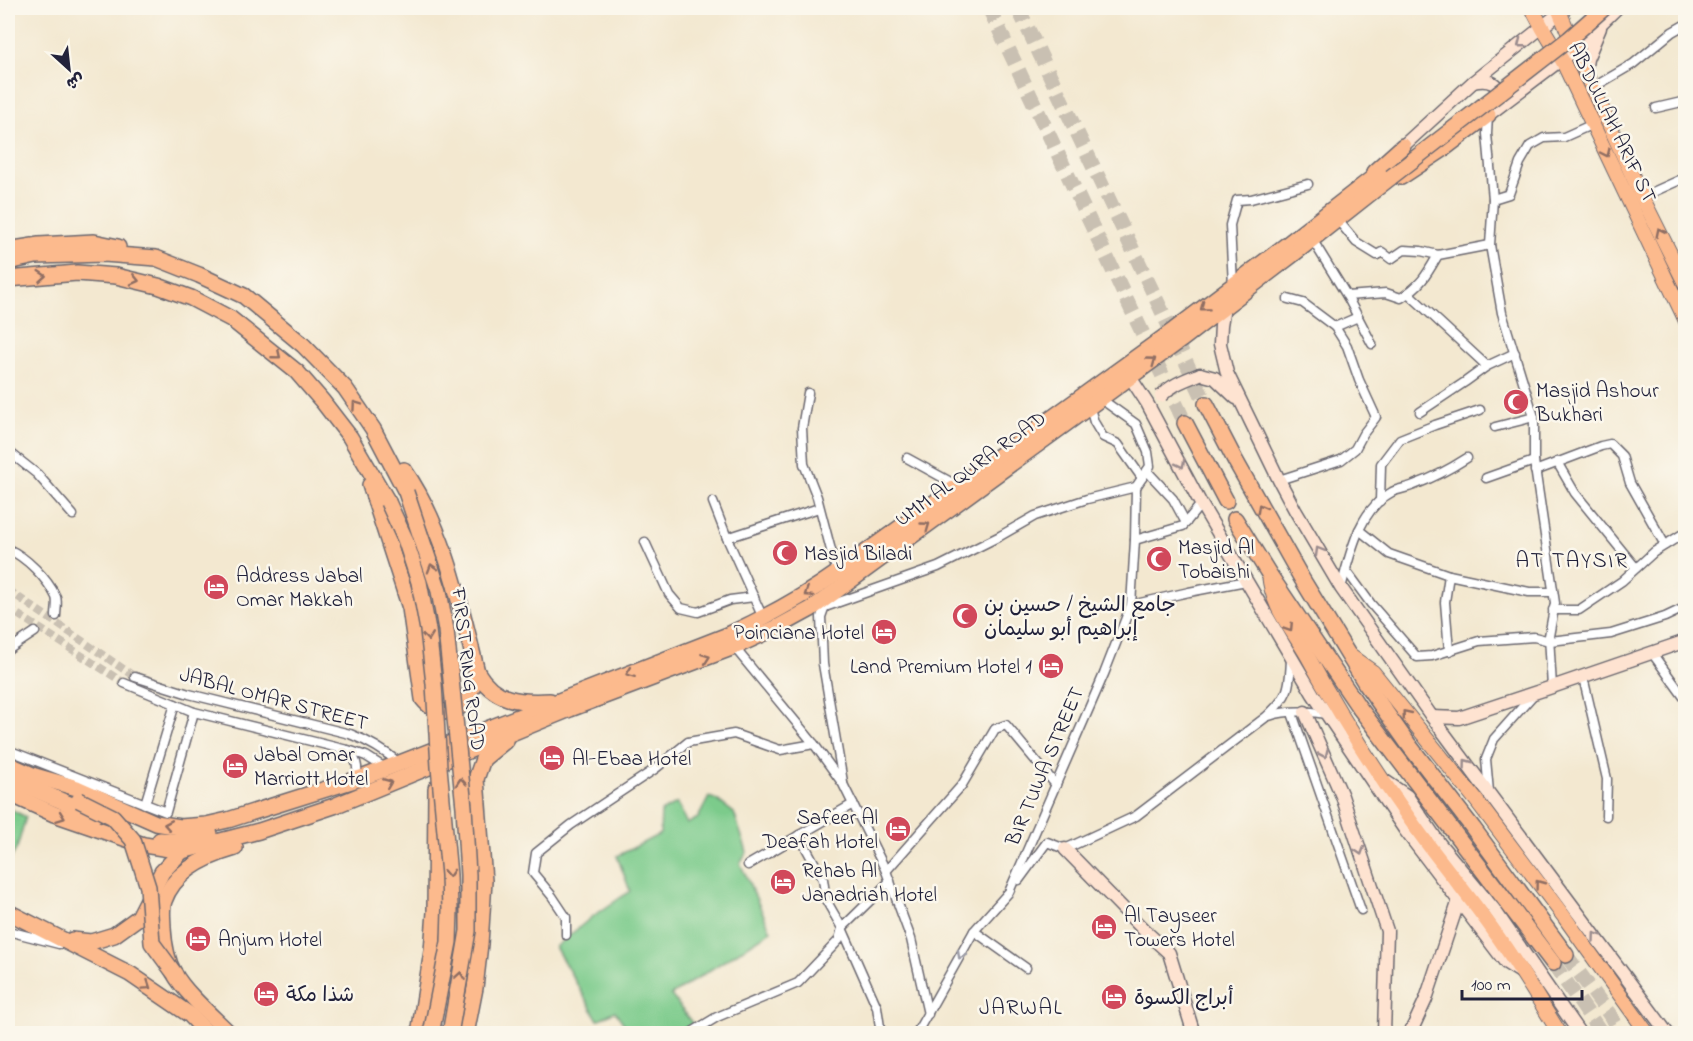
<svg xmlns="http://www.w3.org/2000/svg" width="1693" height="1041" font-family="'Indie Flower','Playpen Sans Arabic',sans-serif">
<rect width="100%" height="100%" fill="#fbf7ec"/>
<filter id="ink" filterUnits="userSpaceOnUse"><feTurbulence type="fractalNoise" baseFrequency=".0167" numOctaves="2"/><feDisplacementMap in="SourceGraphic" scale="12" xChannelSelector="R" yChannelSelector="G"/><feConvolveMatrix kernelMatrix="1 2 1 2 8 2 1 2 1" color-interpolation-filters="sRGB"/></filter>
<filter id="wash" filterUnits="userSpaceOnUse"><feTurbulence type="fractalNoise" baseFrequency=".008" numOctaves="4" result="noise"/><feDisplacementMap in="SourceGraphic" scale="24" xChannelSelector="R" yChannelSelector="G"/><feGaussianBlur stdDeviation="1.35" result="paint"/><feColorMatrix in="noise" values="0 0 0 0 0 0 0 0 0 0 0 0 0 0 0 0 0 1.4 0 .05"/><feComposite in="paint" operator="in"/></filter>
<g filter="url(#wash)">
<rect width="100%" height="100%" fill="#f3e8d0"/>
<g fill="#7ccb8b" stroke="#4f7663" stroke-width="1.5">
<polygon points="709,797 717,800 734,813 747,852 740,863 771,931 671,995 695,1027 686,1033 630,1033 615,1011 598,1020 555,947 592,917 630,891 617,856 660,834 661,812 677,803 687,824 698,818"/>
<polygon points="8,808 26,817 17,848 8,863"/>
</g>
</g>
<g filter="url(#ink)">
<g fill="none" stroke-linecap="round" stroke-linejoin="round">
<g stroke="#c9c0b2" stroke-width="8" stroke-dasharray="8 4" stroke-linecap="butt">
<polyline points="8,590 135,677"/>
<polyline points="8,608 124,683"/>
</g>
<g stroke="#c9c0b2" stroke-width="15" stroke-dasharray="15 8" stroke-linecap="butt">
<polyline points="989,8 1185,423"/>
<polyline points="1018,8 1206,404"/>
<polyline points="1566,955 1610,1015 1621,1034"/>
<polyline points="1553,963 1602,1034"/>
</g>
<g stroke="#6b676f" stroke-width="11">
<g id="street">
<polyline points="1592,88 1633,64 1672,32 1686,24"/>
<polyline points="1656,108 1686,101"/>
<polyline points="1488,115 1487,134 1493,199 1490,245 1502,313 1534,417 1534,461 1555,603 1549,636 1552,687"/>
<polyline points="1642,197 1682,179 1686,179"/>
<polyline points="1493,199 1509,194 1520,163 1530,146 1544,138 1564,137 1593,124"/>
<polyline points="1337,219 1356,242 1377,255 1382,252 1391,259 1404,250 1421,251 1438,255"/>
<polyline points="1312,239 1347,296 1372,344"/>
<polyline points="1233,285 1230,225 1237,200 1251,199 1308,184"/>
<polyline points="1408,293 1487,366"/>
<path d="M1347 296 1386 293 1401 298C1422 284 1426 276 1438 255L1490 245"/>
<polyline points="1288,299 1303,303 1335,327"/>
<polyline points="808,393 802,428 804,464 817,497 837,573"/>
<polyline points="1090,408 1094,422 1103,437 1118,444 1142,478"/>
<polyline points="1420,412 1465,382 1487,366 1515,353"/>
<polyline points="1495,427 1534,417"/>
<polyline points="8,451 37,474 73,515"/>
<polyline points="907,458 958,486"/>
<polyline points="1557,462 1575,493 1636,568"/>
<polyline points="1147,471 1173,499 1186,523"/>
<polyline points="1535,471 1601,446 1610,444 1622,456 1630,483 1665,545"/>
<polyline points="1486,478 1534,461"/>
<polyline points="1279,480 1341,460 1355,449 1363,434 1376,417 1359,380 1347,346 1335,327 1358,317"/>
<polyline points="1380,501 1381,464 1400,439 1435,425 1480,410"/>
<polyline points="713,502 727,538 763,618"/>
<polyline points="1359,530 1389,554 1449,575 1529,592 1553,592"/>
<polyline points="727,538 819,508"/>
<polyline points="1135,540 1136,487"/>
<polyline points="645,542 669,594 681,608 698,612 730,600 754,597"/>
<path d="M8 549C26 557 47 578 56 597 58 602 56 610 56 616"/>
<polyline points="1346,570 1371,604 1417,657 1432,656 1479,641 1534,637 1550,641 1611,634 1665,617 1686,607"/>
<path d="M1341 588C1350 555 1358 510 1392 492 1398 489 1407 488 1414 485 1433 478 1450 469 1467 458"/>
<polyline points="826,603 821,617 823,664 843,782"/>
<polyline points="1131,605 1135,540 1183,526 1201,504"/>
<polyline points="825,607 938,567 1000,536 1035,516 1087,499 1136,487 1150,466 1148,452 1136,424 1101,399"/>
<polyline points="1553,610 1579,610 1622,581 1654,552 1686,532"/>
<polyline points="734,647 814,744 843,784 886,871 911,939 928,1014"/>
<polyline points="8,650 35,632"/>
<polyline points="1449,651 1445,602 1449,575"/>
<polyline points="1652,653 1686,700"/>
<path d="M135 677 189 694 350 734C368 741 384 750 399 763"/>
<polyline points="1583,677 1607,779 1606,816"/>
<path d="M124 683 194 712 347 750C357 761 358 764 357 778"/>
<polyline points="1292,713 1361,910"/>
<path d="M1269 716C1287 710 1308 711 1326 714"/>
<polyline points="8,750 166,812 194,712"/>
<polyline points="348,750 366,756 385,768"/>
<polyline points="1489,792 1486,759 1494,739 1534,694"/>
<polyline points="145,804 175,704"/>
<polyline points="799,835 823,879 826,900 842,928 877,1007 881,1034"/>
<polyline points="748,865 853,804"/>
<polyline points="886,871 962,785 995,729 1006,725 1056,785"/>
<path d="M1019 880 1047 842 1065 849 1136 816 1266 717C1289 696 1290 688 1291 658"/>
<polyline points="8,931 59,944"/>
<polyline points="974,931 1026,968"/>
<polyline points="566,935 566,917 552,896 533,873 536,853 571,825 655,769 688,742 734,734 780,750 814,744"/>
<polyline points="689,1034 717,1017 798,983 839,940 842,928 890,881"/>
<polyline points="916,1034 974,931 1009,892 1104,674 1131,605 1189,592 1246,581"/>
</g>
</g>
<g stroke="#6b676f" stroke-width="15">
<g id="secondary">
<polyline points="1585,72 1587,59 1600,28"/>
<path d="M1473 82C1489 78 1501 83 1500 101"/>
<polyline points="1488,115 1575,49 1617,8"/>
<polyline points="1403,146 1473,82 1566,8"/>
<polyline points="1224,307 1221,325 1220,344 1227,373 1279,480 1295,510 1341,588 1432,717 1668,1034"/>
<polyline points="1200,374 1215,378 1236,398"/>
<polyline points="1130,377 1147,403 1201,504 1313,694 1405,830 1506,963 1522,973"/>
<polyline points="1305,712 1342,796 1387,931 1384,1034"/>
<polyline points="1432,717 1459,718 1552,687 1686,641"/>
<polyline points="1385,781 1407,796 1439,843 1493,908 1580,1034"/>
<polyline points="1065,849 1144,930 1169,953 1194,1034"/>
<polyline points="1409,1034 1414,1025 1426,999 1459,900"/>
</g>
</g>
<g stroke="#6b676f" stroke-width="16">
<g id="primary">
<polyline points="1532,8 1542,27 1562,60 1686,321"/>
<polyline points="1558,8 1575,49 1642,197 1686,285"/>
<path d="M1269 574C1272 608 1291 627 1307 655 1338 712 1373 768 1411 821 1438 860 1469 895 1496 934 1519 966 1539 1000 1560 1034"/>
<polyline points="1349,655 1373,672 1476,800 1565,918 1648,1034"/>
</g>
</g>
<g stroke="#6b676f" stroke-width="18">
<g id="highway">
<polyline points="1374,172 1403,146"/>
<polyline points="1401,177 1442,150 1488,115"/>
<polyline points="8,250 39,245 94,242 118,247"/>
<polyline points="8,262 36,256 104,254 156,258 199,275 244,296 303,345 345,388 373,429 406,492"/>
<polyline points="8,279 77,273 116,276 158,286 191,298 231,319 297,372 323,402 350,437 388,502"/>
<polyline points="1206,404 1235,460 1302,579 1366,684 1409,745 1473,828 1566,955"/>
<polyline points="1185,423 1226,501"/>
<path d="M404 470C445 529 460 603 477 672 494 701 519 703 550 701"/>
<path d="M370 485 410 608 423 699C436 715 454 717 467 699 472 692 474 680 477 672"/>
<polyline points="1235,519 1269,574 1358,706 1553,963"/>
<path d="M8 764 35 776 77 788 156 823 180 827 206 825 228 820 364 777 728 635C766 617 802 598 837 573L1174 330 1289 243 1384 169"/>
<polyline points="8,778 95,815"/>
<polyline points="8,793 54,814 144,845 182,851 259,831 334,806 570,709 734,647 778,627 811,609 850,581 1181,340 1296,252 1391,177"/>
<polyline points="160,840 174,841 210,834"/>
<polyline points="8,912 130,974 190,1015 208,1034"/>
<polyline points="72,940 91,942 114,935 139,917 162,872 182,851"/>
<path d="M230 1034C213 1017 185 993 174 973 166 959 164 944 163 928 163 919 161 909 164 901 174 871 207 856 235 848"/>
<polyline points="419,1034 432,951 435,912 436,788"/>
<polyline points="466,1034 475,988 480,944 484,881 476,779 483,759 505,741"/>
</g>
</g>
<use href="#street" stroke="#fff" stroke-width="8"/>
<use href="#secondary" stroke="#fee3d1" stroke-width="12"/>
<use href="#primary" stroke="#fcba8d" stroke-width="14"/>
<use href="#highway" stroke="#fcba8d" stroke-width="15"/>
<g stroke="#6b676f" stroke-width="15" stroke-linecap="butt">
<path id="secondary-bridge" d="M1161 396C1172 384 1185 380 1200 374"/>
</g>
<g stroke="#6b676f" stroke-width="18" stroke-linecap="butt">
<g id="highway-bridge">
<polyline points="1391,177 1569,39 1604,8"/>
<polyline points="406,492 439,591 446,630 464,807 468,875 468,931 450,1034"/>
<polyline points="388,502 405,539 419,582 428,630 434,684 439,767 449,875 450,910 449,942 431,1034"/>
<polyline points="79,800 113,817 133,840 148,887 152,943 175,974"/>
</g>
</g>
<use href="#secondary-bridge" stroke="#fee3d1" stroke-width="12"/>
<use href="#highway-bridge" stroke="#fcba8d" stroke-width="15"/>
</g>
<defs><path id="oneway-chevron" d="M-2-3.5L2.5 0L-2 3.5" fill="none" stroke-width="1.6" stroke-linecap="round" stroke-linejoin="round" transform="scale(1.5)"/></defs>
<g stroke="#9b8c8e">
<use href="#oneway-chevron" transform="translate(1521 44) rotate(142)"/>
<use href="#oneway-chevron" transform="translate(1181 464) rotate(63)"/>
<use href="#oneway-chevron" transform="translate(1319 551) rotate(-120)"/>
<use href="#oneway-chevron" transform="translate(1324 754) rotate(66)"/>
<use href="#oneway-chevron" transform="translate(1467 763) rotate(-127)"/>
<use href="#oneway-chevron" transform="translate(1360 851) rotate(72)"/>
<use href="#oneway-chevron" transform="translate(1596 936) rotate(-126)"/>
</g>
<g stroke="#8f6e64">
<use href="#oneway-chevron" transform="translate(1606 153) rotate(65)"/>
<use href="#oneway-chevron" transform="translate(1660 232) rotate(-116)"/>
<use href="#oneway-chevron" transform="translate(42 276) rotate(-4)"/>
<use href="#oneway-chevron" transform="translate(135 280) rotate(13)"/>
<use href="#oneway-chevron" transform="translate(1204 307) rotate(143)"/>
<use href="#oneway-chevron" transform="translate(277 355) rotate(39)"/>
<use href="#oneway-chevron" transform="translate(1152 361) rotate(-36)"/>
<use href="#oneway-chevron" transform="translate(356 405) rotate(-125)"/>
<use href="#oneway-chevron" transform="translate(1261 508) rotate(-119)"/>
<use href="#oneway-chevron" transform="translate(926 526) rotate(-36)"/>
<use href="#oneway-chevron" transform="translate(432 568) rotate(-107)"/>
<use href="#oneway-chevron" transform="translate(808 593) rotate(148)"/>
<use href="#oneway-chevron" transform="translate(1289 628) rotate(57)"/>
<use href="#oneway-chevron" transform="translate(428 637) rotate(83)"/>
<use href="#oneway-chevron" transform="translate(706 658) rotate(-20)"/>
<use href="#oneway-chevron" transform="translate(630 673) rotate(159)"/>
<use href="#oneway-chevron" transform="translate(1406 714) rotate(-129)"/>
<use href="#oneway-chevron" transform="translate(461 782) rotate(-95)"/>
<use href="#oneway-chevron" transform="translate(388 783) rotate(-22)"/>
<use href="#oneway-chevron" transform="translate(61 817) rotate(20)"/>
<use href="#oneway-chevron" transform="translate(168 825) rotate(-170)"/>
<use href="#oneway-chevron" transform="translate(449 873) rotate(86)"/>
<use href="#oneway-chevron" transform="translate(1539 884) rotate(-127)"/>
<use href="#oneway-chevron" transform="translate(460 976) rotate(-81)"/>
<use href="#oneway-chevron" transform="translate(147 986) rotate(34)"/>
</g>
<use stroke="#9c9ca7" href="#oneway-chevron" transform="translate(961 955) rotate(119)"/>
</g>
<defs>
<g id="mosque-disc" transform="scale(1.35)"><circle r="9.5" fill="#d1495b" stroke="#fbf7ec"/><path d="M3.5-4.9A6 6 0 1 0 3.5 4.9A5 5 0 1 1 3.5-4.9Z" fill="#fff"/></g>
<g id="hotel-disc" transform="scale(1.35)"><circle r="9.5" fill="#d1495b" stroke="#fbf7ec"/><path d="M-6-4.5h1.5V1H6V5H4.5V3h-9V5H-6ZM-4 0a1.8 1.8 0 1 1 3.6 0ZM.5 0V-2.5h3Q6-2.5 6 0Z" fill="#fff"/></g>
</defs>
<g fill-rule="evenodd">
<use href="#mosque-disc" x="1516" y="402"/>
<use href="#mosque-disc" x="785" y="553"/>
<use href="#mosque-disc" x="1159" y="559"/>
<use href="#hotel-disc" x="216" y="587"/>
<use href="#mosque-disc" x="965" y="616"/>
<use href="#hotel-disc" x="884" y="632"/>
<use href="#hotel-disc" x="1051" y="666"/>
<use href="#hotel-disc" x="552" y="758"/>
<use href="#hotel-disc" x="235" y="766"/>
<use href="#hotel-disc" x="898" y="829"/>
<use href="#hotel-disc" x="783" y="882"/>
<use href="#hotel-disc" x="1104" y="927"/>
<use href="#hotel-disc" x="198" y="939"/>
<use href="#hotel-disc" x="266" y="994"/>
<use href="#hotel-disc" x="1114" y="997"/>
</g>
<g text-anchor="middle" stroke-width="5" stroke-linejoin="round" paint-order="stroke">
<g font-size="21" fill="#22223b" stroke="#fbf7ec">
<text transform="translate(1613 122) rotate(64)" y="7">ABDULLAH ARIF ST</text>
<text transform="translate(970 468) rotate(-36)" y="7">UMM AL QURA ROAD</text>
<text transform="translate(469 669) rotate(83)" y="7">FIRST RING ROAD</text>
<text transform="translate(274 698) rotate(15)" y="7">JABAL OMAR STREET</text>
<text transform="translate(1044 766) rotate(-67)" y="7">BIR TUWA STREET</text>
</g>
<g font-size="21" fill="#22223b" stroke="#fbf7ec" text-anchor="start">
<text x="1536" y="397">Masjid Ashour<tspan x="1536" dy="24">Bukhari</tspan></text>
<text x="1178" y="554">Masjid Al<tspan x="1178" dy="24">Tobaishi</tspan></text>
<text x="804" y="560">Masjid Biladi</text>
<text x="236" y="582">Address Jabal<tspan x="236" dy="24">Omar Makkah</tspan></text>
<text x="984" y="611">جامع الشيخ / حسين بن<tspan x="984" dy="24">إبراهيم أبو سليمان</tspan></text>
<text x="864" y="639" text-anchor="end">Poinciana Hotel</text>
<text x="1032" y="673" text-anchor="end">Land Premium Hotel 1</text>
<text x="254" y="761">Jabal Omar<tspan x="254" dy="24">Marriott Hotel</tspan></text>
<text x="572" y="765">Al-Ebaa Hotel</text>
<text x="878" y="824" text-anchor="end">Safeer Al<tspan x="878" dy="24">Deafah Hotel</tspan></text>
<text x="802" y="877">Rehab Al<tspan x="802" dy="24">Janadriah Hotel</tspan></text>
<text x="1124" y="922">Al Tayseer<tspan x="1124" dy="24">Towers Hotel</tspan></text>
<text x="218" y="946">Anjum Hotel</text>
<text x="286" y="1001">شذا مكة</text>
<text x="1134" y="1004">أبراج الكسوة</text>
</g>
<g font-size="22" letter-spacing="1.5" fill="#22223b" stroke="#fbf7ec">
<text x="1572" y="567">AT TAYSIR</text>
<text x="1021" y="1014">JARWAL</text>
</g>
</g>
<rect width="1693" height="1041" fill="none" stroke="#fbf7ec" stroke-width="30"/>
<g transform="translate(69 69) rotate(153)" stroke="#fbf7ec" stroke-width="4.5" paint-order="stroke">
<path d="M0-4.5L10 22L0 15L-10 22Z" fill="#22223b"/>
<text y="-9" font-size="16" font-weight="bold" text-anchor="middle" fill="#22223b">ش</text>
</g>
<path d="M1462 990v9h120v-9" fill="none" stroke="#22223b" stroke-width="3"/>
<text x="1471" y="990" font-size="18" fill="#22223b" stroke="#fbf7ec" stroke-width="4.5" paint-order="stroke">100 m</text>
</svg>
